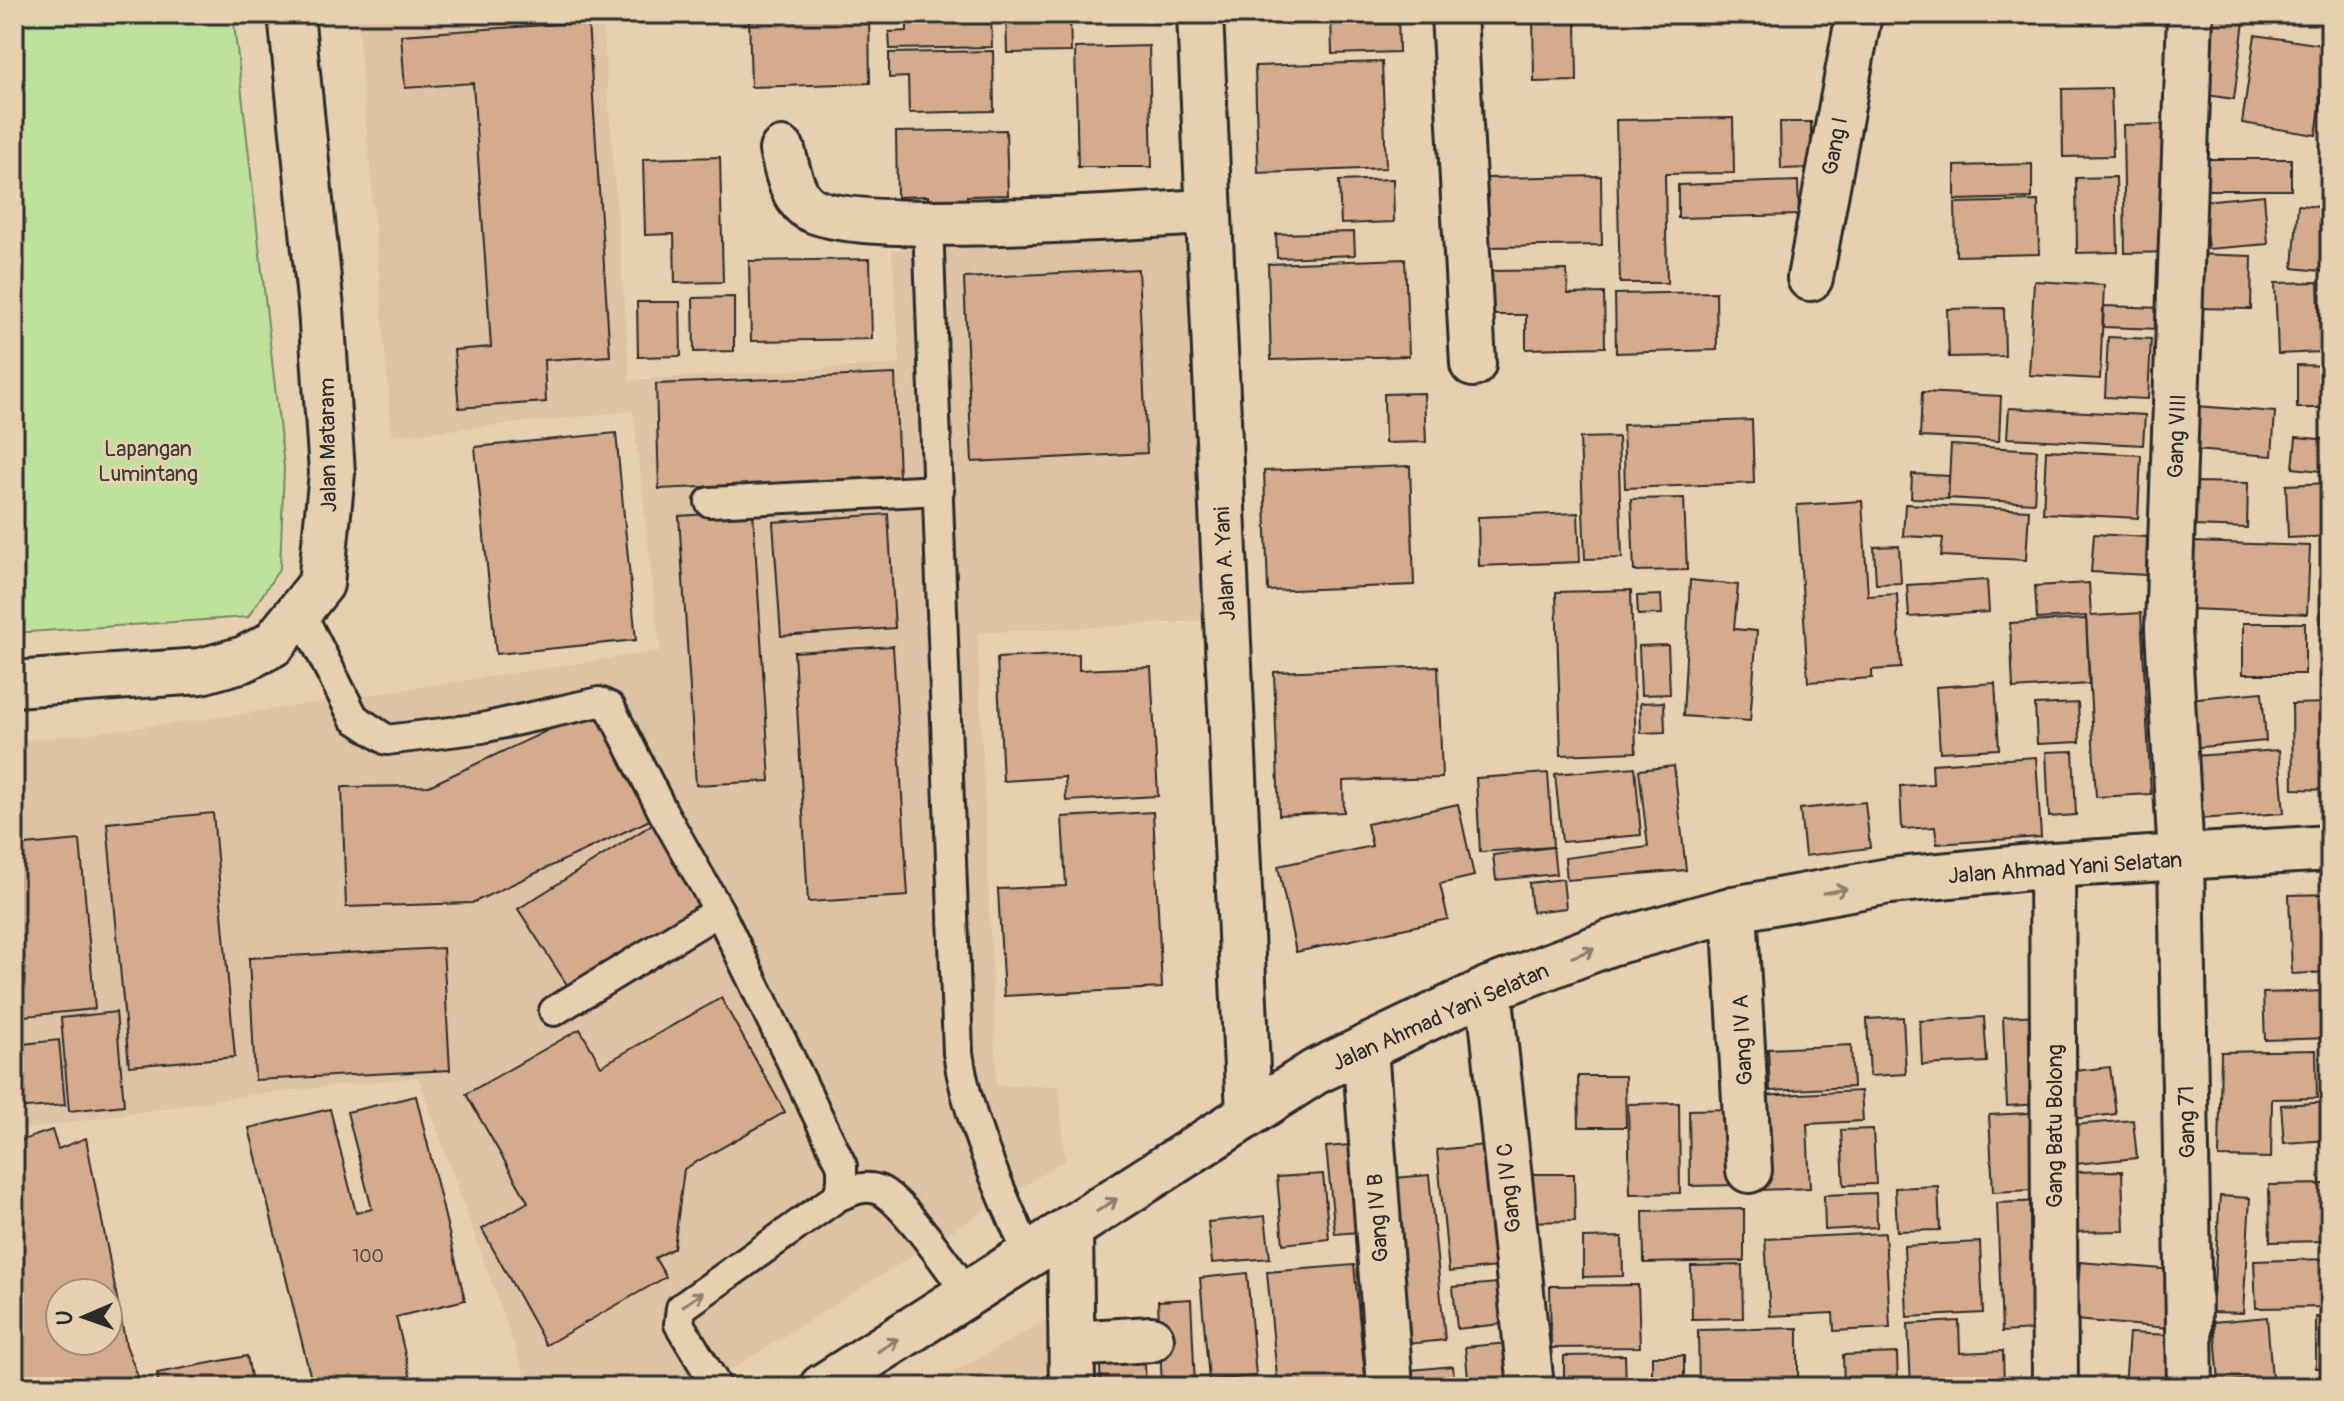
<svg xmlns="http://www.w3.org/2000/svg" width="2344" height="1401" font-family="Pangolin,sans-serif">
<rect width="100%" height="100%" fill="#e7d0b0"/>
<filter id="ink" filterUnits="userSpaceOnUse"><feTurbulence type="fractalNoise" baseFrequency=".0125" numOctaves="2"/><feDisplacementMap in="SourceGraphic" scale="16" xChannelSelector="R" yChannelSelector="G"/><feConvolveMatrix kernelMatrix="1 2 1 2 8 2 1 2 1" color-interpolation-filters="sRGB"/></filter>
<g filter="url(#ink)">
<g fill="#dec2a4">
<polygon points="357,14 602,14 630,380 900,364 892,250 1188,230 1203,621 977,633 997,1086 1059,1086 1065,1160 703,1387 529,1387 418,1077 250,1095 14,1131 14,742 209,719 660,651 633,411 392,436"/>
<polygon points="1055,1315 1056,1387 927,1387"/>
</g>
<polygon fill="#bde19b" stroke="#748663" stroke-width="2" points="14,14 233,14 284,467 280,568 248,617 14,633"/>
<g fill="#d5ab8d" stroke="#2b2b2b" stroke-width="2" fill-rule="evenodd">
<polygon points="869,14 870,83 751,87 749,16"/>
<polygon points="907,14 991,14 992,47 890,49 889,32 907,31"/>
<polygon points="1006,14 1070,14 1071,52 1007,53"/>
<polygon points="1331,14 1398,14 1399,52 1332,54"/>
<polygon points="2210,14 2245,14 2234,99 2199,94"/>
<polygon points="1533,18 1576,18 1577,81 1534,82"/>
<polygon points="588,22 610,356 544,360 546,402 459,408 454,350 491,347 473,83 405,88 401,35"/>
<polygon points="2255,35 2329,46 2316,135 2242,123"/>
<polygon points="1149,46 1152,167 1078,167 1075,48"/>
<polygon points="993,51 994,111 909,113 908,77 889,78 889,53"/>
<polygon points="1382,62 1386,168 1258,173 1255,66"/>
<polygon points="2111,88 2113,156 2063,157 2062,89"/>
<polygon points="1733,118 1734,173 1665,174 1667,283 1620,283 1616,120"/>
<polygon points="1780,122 1811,122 1811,168 1781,169"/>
<polygon points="2174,124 2177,252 2125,253 2123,125"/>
<polygon points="1006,130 1008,195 967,196 967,203 928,204 928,196 897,197 896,132"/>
<polygon points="720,157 723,282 675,283 674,234 645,235 643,159"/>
<polygon points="2208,159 2291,159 2291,190 2207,190"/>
<polygon points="2032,164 2032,198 1955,200 1955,166"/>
<polygon points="1601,176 1602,245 1488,247 1487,178"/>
<polygon points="2116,177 2118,252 2077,253 2076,178"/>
<polygon points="1393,179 1394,222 1341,224 1339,181"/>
<polygon points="1798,181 1799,215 1678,218 1678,185"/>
<polygon points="2264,195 2268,244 2208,249 2203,201"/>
<polygon points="2038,201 2039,254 1956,256 1955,203"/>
<polygon points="2298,205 2330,208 2330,272 2293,268"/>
<polygon points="1354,232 1355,255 1277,258 1276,234"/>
<polygon points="2194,254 2252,256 2251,309 2193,308"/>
<polygon points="870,259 872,339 751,341 749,261"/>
<polygon points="1405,259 1409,356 1271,360 1268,264"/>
<polygon points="1138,269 1147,453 972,462 964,278"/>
<polygon points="1567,270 1568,294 1604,293 1605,347 1526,349 1526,315 1490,315 1489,271"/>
<polygon points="2034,281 2104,285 2100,379 2029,375"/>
<polygon points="2318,282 2321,352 2278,354 2275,283"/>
<polygon points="1716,292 1717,350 1616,353 1615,294"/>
<polygon points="734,297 734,351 694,352 693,298"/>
<polygon points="637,302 680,302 681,356 638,357"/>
<polygon points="2104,306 2162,308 2161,329 2103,327"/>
<polygon points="2004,308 2005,356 1949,357 1947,309"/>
<polygon points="2108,337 2151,339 2148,399 2105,397"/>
<polygon points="2297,365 2330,366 2330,408 2297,408"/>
<polygon points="895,374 899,478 659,489 656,384"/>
<polygon points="1922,392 2001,396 1999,441 1920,437"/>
<polygon points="1424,393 1426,442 1385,443 1384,394"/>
<polygon points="2196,406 2275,412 2272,456 2193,450"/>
<polygon points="2009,408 2145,415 2143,445 2007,438"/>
<polygon points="1752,420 1754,483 1625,488 1623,425"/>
<polygon points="616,433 636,640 496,654 475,447"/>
<polygon points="1618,437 1622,558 1585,559 1580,438"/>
<polygon points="2296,437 2330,440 2330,472 2293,468"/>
<polygon points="1951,445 2037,450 2034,503 1948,498"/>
<polygon points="2046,450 2141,455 2138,518 2043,513"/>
<polygon points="1410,466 1414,585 1268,591 1264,471"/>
<polygon points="1912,474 1949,476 1948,499 1911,498"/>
<polygon points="2194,482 2248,483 2247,528 2193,526"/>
<polygon points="2330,483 2330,536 2288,538 2286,485"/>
<polygon points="1684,498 1687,570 1634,571 1631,499"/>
<polygon points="1862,501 1868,596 1897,594 1901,668 1872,670 1872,678 1808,682 1797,505"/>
<polygon points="1905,504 2029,510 2026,560 1941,556 1943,538 1903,536"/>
<polygon points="753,511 770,781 696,785 679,516"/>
<polygon points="1578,513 1580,562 1479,566 1478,517"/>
<polygon points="888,514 895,628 781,636 773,522"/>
<polygon points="2094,534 2147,537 2146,575 2091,572"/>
<polygon points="2193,542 2310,546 2307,614 2190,609"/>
<polygon points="1899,546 1901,583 1876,584 1874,547"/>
<polygon points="2323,558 2330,559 2330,626 2321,626"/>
<polygon points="1690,580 1738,585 1734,629 1757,631 1750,721 1683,716"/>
<polygon points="1987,580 1989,612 1909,617 1907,585"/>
<polygon points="2089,583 2091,616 2141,613 2151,794 2096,797 2086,616 2037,619 2035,586"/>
<polygon points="1631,590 1636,752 1561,755 1556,592"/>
<polygon points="1661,595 1662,614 1638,615 1637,596"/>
<polygon points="2086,619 2089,684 2013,689 2010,623"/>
<rect x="2243" y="623" width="62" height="51"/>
<polygon points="1668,645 1670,694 1641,695 1639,646"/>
<polygon points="893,646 908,896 808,902 794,652"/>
<polygon points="2320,648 2330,648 2330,689 2321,689"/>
<polygon points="1079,654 1079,670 1151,667 1158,796 1066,801 1065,777 1003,781 997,658"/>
<polygon points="1438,666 1442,778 1343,781 1344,812 1279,815 1274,672"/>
<polygon points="1995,683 1999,749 1940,752 1936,687"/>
<polygon points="2262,692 2266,741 2191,748 2187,699"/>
<polygon points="1664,702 1665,732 1641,733 1640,703"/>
<polygon points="2078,703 2080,742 2037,744 2035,705"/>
<polygon points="2330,703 2330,790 2293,789 2292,704"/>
<polygon points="600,706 652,819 472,903 346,907 342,787 429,786"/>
<polygon points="2279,750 2284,813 2199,819 2194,756"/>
<polygon points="2073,751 2076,815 2049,817 2046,752"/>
<polygon points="2036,757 2041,837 1937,844 1935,827 1902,829 1900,786 1933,784 1932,764"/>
<polygon points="1674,766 1686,870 1567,880 1565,858 1648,847 1639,770"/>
<polygon points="1635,767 1641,835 1562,842 1555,774"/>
<polygon points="1548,773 1553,847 1480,852 1476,778"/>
<polygon points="1865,802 1870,848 1805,856 1800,809"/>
<polygon points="1458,804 1474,876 1440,884 1448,919 1296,952 1278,866 1372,846 1367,824"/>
<polygon points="1153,812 1162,988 1004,996 998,889 1066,886 1062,817"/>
<polygon points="213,813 235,1057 129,1066 107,823"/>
<polygon points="656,822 707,905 571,991 518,909"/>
<polygon points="80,840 95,1009 15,1017 14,846"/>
<polygon points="1553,847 1556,874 1496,880 1493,855"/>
<polygon points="1563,879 1566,908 1532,912 1529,883"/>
<polygon points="2330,894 2330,972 2292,974 2289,895"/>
<polygon points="443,948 450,1070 255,1080 249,958"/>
<polygon points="2330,991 2330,1038 2265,1040 2263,993"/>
<polygon points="721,998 785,1112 684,1169 674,1248 655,1258 666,1277 546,1345 482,1229 528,1202 466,1094 580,1029 601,1066"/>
<polygon points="116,1012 124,1105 69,1111 61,1018"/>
<polygon points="2039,1015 2043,1104 2007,1106 2003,1017"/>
<polygon points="1903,1017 1906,1074 1870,1076 1867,1019"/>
<polygon points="1984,1017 1987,1062 1922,1065 1920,1021"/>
<polygon points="59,1040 65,1105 14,1109 14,1045"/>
<polygon points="1851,1045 1853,1087 1770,1091 1768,1049"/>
<polygon points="2316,1050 2317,1098 2272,1099 2271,1158 2219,1157 2221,1052"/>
<polygon points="2110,1067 2116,1114 2064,1120 2058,1073"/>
<polygon points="1578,1076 1625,1076 1626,1127 1579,1127"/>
<polygon points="1861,1091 1863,1121 1807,1124 1810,1188 1760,1190 1756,1096"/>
<polygon points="416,1096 465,1300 396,1317 413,1387 313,1387 249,1128 330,1109 356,1213 372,1209 347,1112"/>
<polygon points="2330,1102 2330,1140 2284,1143 2281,1105"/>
<polygon points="1679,1103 1680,1193 1630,1194 1628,1104"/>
<polygon points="1735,1109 1736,1185 1690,1186 1689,1110"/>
<polygon points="2047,1112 2051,1189 1993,1192 1989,1115"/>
<polygon points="2133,1120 2137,1158 2065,1165 2061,1126"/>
<polygon points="1873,1129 1876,1184 1844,1185 1841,1130"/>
<path d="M52 1130 58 1149 86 1138 126 1345 142 1387H14V1143ZM60 1293H108V1341H60Z"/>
<polygon points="1362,1144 1371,1231 1335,1234 1326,1147"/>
<polygon points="1485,1145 1497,1267 1449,1272 1437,1150"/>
<polygon points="2122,1171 2124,1231 2069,1232 2067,1172"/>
<polygon points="1323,1174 1329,1239 1283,1244 1277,1177"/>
<polygon points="1518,1174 1574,1174 1575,1221 1519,1222"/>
<polygon points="1429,1175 1445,1340 1398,1345 1382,1179"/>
<polygon points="2330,1184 2330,1241 2270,1242 2269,1185"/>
<polygon points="1938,1186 1940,1230 1897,1231 1895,1188"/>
<polygon points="1876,1193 1877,1227 1825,1230 1824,1195"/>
<polygon points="2220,1196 2250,1198 2243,1313 2212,1312"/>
<polygon points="2045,1201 2052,1329 2002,1332 1997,1203"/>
<polygon points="1744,1209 1744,1261 1644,1263 1643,1211"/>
<polygon points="1265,1216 1270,1258 1212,1263 1208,1222"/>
<polygon points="1885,1233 1890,1328 1834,1331 1833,1313 1770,1316 1765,1239"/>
<polygon points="1622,1237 1623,1276 1583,1277 1583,1238"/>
<polygon points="1980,1242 1983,1313 1907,1317 1904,1246"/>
<polygon points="2330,1259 2330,1307 2256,1308 2254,1261"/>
<polygon points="2080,1262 2174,1270 2169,1328 2075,1320"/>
<polygon points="1354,1265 1366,1387 1278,1387 1267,1272"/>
<polygon points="1742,1265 1743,1318 1692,1319 1691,1266"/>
<polygon points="1247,1273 1256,1376 1209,1380 1200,1278"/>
<polygon points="1497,1283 1501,1324 1457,1329 1453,1287"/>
<polygon points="1638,1285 1640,1347 1551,1348 1550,1286"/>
<polygon points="1191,1299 1195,1387 1162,1387 1158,1301"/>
<polygon points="2267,1317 2272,1378 2219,1382 2214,1322"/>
<rect x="2316" y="1317" width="14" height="51"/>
<polygon points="1959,1321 1960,1353 2003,1351 2004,1387 1911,1387 1908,1324"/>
<polygon points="1798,1328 1798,1387 1699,1387 1698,1330"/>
<polygon points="2129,1333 2172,1335 2169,1387 2125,1387"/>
<polygon points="1144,1343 1146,1387 1101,1387 1099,1345"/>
<polygon points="1508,1343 1513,1387 1469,1387 1465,1347"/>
<polygon points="1897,1353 1898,1387 1844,1387 1843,1355"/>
<polygon points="1625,1355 1626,1387 1564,1387 1564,1356"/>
<polygon points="247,1356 253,1387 159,1387 157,1373"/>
<rect x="1652" y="1356" width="32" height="31"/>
<polygon points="1453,1366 1455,1387 1403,1387 1401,1371"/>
<polygon points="2279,1377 2330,1378 2330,1387 2279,1387"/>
</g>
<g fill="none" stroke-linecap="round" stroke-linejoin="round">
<g stroke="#2b2b2b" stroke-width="34">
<g id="service">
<path d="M928 223 958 1053C968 1124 1001 1190 1028 1255"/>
<polyline points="710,502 939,490"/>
<polyline points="301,613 354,718 387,740 482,728 599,702 610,707 663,812 719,911 842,1166 842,1183 837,1197"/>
<polyline points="554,1011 719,911"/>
<path d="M717 1387 679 1324 681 1308 837 1197C851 1191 864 1184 879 1190 903 1200 951 1271 968 1294"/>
</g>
</g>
<g stroke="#2b2b2b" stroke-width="50">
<g id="minor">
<polyline points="1200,14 1249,1114"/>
<polyline points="1454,14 1473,364"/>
<polyline points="2190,14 2168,629 2181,857 2190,1387"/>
<path d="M782 150C787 168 791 194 806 206 845 238 1143 215 1208 212"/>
<polyline points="1810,278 1859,14"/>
<polyline points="14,684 201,671 244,659 273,644 321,584 332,473 321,309 291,14"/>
<polyline points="2052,865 2055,1387"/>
<polyline points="1734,909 1749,1170"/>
<polyline points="1489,989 1531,1387"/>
<polyline points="1365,1048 1390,1387"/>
<polyline points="1070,1228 1072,1387"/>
<polyline points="1072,1344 1151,1339"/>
</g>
</g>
<g stroke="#2b2b2b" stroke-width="50">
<polyline id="secondary" points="822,1387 1315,1072 1489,989 1610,943 1734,909 1889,881 2052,865 2330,848"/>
</g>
<use href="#service" stroke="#e7d0b0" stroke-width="28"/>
<use href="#minor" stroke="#e7d0b0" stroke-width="44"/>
<use href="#secondary" stroke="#e7d0b0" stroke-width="44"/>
</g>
<defs><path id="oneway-shaft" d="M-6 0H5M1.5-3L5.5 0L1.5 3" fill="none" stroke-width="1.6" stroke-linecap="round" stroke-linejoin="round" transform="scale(2)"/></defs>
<g stroke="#897e6e">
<use href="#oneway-shaft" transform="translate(1835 891) rotate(-10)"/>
<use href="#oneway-shaft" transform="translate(1583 953) rotate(-21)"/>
<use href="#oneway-shaft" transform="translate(1107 1205) rotate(-32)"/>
<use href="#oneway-shaft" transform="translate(693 1299) rotate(-35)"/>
<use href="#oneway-shaft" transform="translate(888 1345) rotate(-33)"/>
</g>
</g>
<g text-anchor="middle" stroke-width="6" stroke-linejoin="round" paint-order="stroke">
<g font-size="18" fill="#564b44">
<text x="368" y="1262">100</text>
</g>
<g font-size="22" fill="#2b2b2b" stroke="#e7d0b0">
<text transform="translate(1834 146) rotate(-79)" y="8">Gang I</text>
<text transform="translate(2176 436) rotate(-88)" y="8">Gang VIII</text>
<text transform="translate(327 445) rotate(-91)" y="8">Jalan Mataram</text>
<text transform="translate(1224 564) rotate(-93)" y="8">Jalan A. Yani</text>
<text transform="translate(2065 867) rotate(-4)" y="8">Jalan Ahmad Yani Selatan</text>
<text transform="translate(1440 1016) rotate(-24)" y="8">Jalan Ahmad Yani Selatan</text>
<text transform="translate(1742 1040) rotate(-93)" y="8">Gang IV A</text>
<text transform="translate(2186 1122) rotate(-91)" y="8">Gang 71</text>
<text transform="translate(2054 1126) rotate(-90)" y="8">Gang Batu Bolong</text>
<text transform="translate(1508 1188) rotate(-96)" y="8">Gang IV C</text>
<text transform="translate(1377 1218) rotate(-94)" y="8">Gang IV B</text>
</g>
<g font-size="22" fill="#3a3d36" stroke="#e7d0b0">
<text x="148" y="456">Lapangan<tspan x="148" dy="25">Lumintang</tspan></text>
</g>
</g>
<rect width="2344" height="1401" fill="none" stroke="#e7d0b0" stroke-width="48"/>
<rect x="24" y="24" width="2296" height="1353" fill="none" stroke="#2b2b2b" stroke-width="3" filter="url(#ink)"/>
<g transform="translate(84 1317) rotate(268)"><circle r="38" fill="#e7d0b0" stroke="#9c8e7b" stroke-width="2"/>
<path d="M0-6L14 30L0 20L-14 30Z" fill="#2b2b2b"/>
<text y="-12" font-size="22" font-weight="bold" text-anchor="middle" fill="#2b2b2b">U</text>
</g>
</svg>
